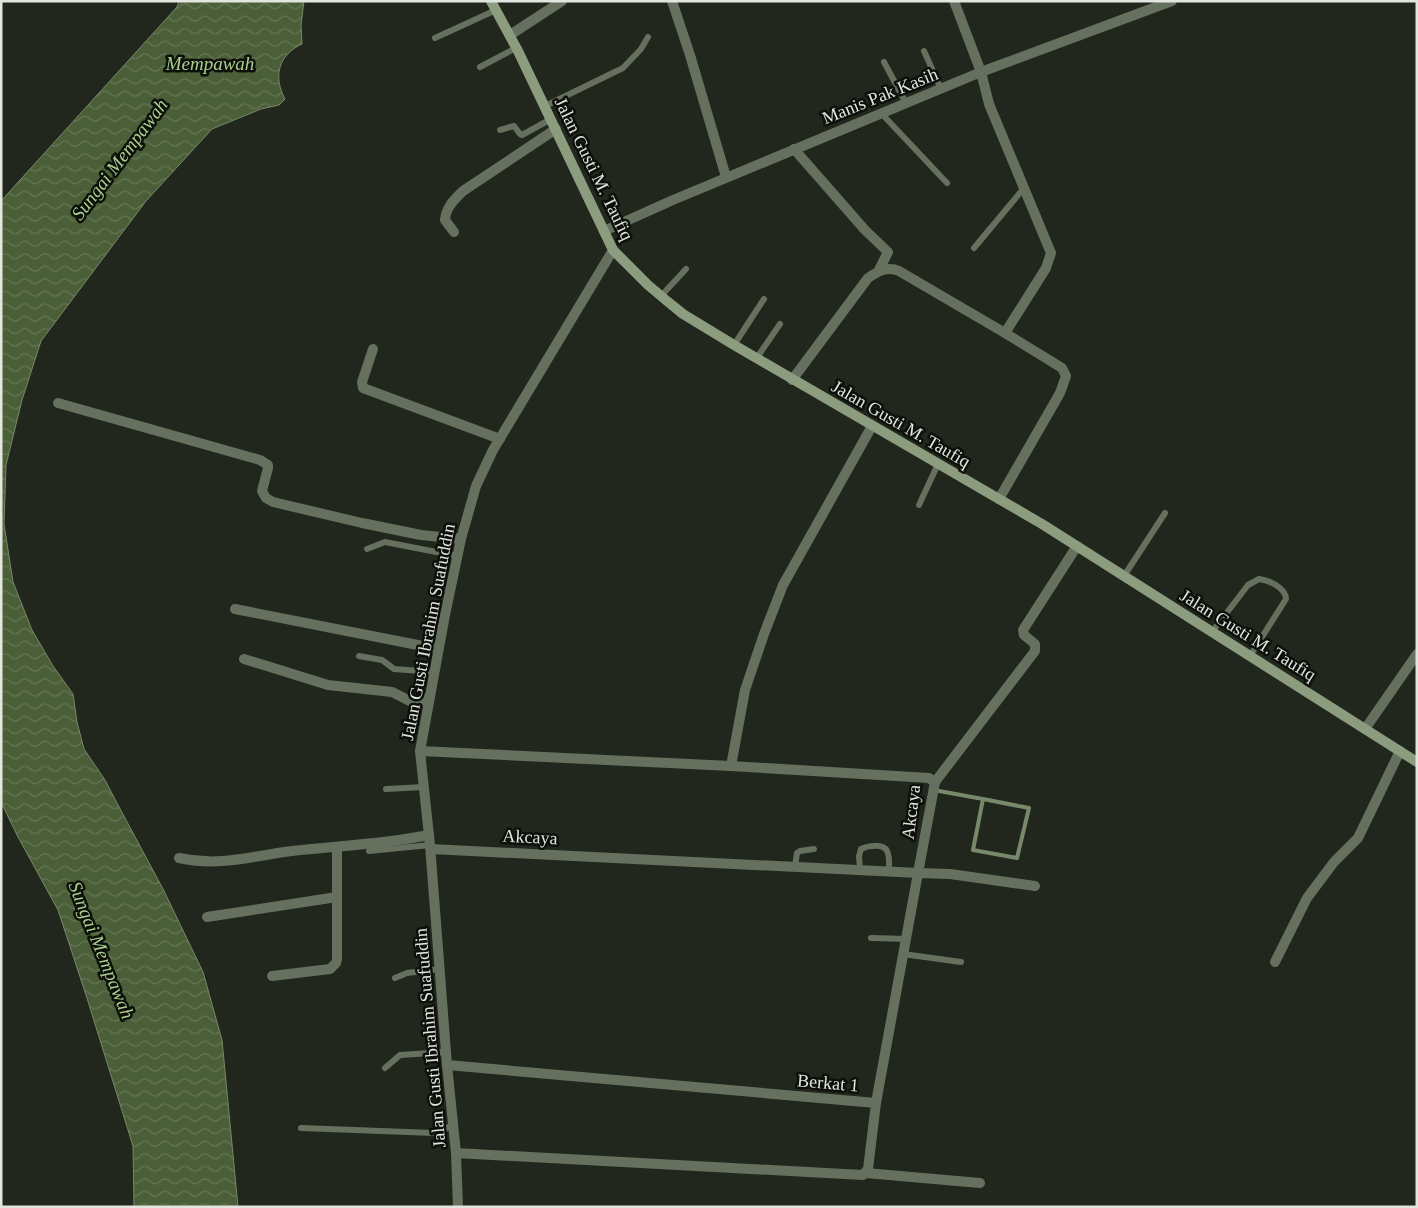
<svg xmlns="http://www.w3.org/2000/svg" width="1418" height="1208" font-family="'Times New Roman',serif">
<defs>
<pattern id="water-waves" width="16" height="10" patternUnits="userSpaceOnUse" patternTransform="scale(1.25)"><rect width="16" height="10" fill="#4a5f38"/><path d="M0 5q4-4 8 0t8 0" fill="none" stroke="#647654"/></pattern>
</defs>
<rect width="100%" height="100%" fill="#21271c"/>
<path fill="url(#water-waves)" stroke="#78886a" d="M179 1H304L301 25 302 44C278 55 273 77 285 99L279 105 261 109 212 129 146 201 41 341 22 400 6 465 4 524 13 582 32 630 53 666 73 694 77 722 84 749 105 780 118 805 163 889 203 972 222 1040 238 1207H134L133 1146 86 995 58 910 18 837 1 802V201L177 7Z"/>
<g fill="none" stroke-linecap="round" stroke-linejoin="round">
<polyline stroke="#78886a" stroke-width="4" points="939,791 983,799 973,850 1017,858 1029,808 983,799"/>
<g stroke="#66705e" stroke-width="6">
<polyline points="435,38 496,10"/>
<polyline points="924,51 941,89"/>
<polyline points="884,62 906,103"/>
<polyline points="480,67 516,48"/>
<polyline points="545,106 623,68 641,49 648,37"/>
<polyline points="881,113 947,183"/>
<polyline points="500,130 514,126 520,134 522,135 551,119"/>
<polyline points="974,248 1024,188"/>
<polyline points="661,296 686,269"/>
<polyline points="734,345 764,299"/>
<polyline points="756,359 780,324"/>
<polyline points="919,505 938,464"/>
<polyline points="367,549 385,542 457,556"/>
<polyline points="1124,576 1165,513"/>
<path d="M1212 632 1248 585 1259 579C1269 580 1286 588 1286 599L1250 656"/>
<polyline points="359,656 382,660 394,669 434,672"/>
<polyline points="386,789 424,787"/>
<polyline points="369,851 430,845"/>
<polyline points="795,866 797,853 800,851 814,849"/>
<path d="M860 870 859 856 861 849C867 846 883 843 887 851 890 856 889 866 889 871"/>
<polyline points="871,938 906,939"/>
<polyline points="903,954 961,962"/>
<polyline points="395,978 407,973 440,969"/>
<polyline points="385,1068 400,1055 446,1052"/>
<polyline points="301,1128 434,1133 441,1132 453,1124"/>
</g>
<g stroke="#66705e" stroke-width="10">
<polyline points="672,1 690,55 726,177"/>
<polyline points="954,1 981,72 989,104 1051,253 1046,268 1005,333 1062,368 1066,376 1060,393 999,499"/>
<polyline points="510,35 562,1"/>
<polyline points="794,149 865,230 888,252 879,270"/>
<polyline points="604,231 673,200 981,72 1172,1"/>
<path d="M454 232 445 220C446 207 454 200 463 191L556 129"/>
<polyline points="373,349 362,382 363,388 500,439"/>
<path d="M792 380 868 278C878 271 888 266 899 271L1005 333"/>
<polyline points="58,403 260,460 268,465 268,468 262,491 266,498 273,502 362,523 421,535 461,539"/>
<polyline points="235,609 438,649"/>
<polyline points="244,659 328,685 392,692 414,703 419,702 430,696"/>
<polyline points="1365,729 1417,654"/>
<polyline points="420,751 731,766 929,778 935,782"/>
<polyline points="731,766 745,690 764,634 783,585 872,426"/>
<polyline points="431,849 918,873 935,782 1035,651 1035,644 1024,635 1023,630 1077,546"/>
<path d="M179 858C221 867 251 856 292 851 338 846 384 844 429 835"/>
<polyline points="207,917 337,897"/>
<polyline points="1275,962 1307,898 1334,862 1358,838 1400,751"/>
<polyline points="272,976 330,969 336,963 337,959 337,848"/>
<polyline points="447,1065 876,1103 868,1169 863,1175 456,1153"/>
<polyline points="876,1103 918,873 950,874 1035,886"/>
<polyline points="866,1173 980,1183"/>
<polyline points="458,1207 456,1153 447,1065 430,845 420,751 445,615 461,539 476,486 493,450 613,250"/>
</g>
<polyline stroke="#8b9c7f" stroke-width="10" points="491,1 518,51 613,250 648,285 667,301 683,314 734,345 1042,524 1417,762"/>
</g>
<g text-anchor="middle" stroke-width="5" stroke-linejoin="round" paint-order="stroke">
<g font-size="18" fill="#e2e6df" stroke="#0c0f0a">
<text transform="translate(880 96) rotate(-22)" y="6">Manis Pak Kasih</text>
<text transform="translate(594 169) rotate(64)" y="6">Jalan Gusti M. Taufiq</text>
<text transform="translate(901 424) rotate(30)" y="6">Jalan Gusti M. Taufiq</text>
<text transform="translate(428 632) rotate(-79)" y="6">Jalan Gusti Ibrahim Suafuddin</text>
<text transform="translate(1248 635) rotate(32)" y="6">Jalan Gusti M. Taufiq</text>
<text transform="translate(911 812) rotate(-83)" y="6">Akcaya</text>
<text transform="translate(530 837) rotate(3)" y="6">Akcaya</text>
<text transform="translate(430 1038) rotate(-95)" y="6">Jalan Gusti Ibrahim Suafuddin</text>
<text transform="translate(828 1083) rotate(5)" y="6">Berkat 1</text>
</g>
<g font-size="19" font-style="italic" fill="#aacf8d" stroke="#0c0f0a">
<text x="210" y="70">Mempawah</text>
<text transform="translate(119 159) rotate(-53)" y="7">Sungai Mempawah</text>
<text transform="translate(102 950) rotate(68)" y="7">Sungai Mempawah</text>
</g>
</g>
<rect width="1418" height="1208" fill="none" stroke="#e2e6df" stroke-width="5"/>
</svg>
